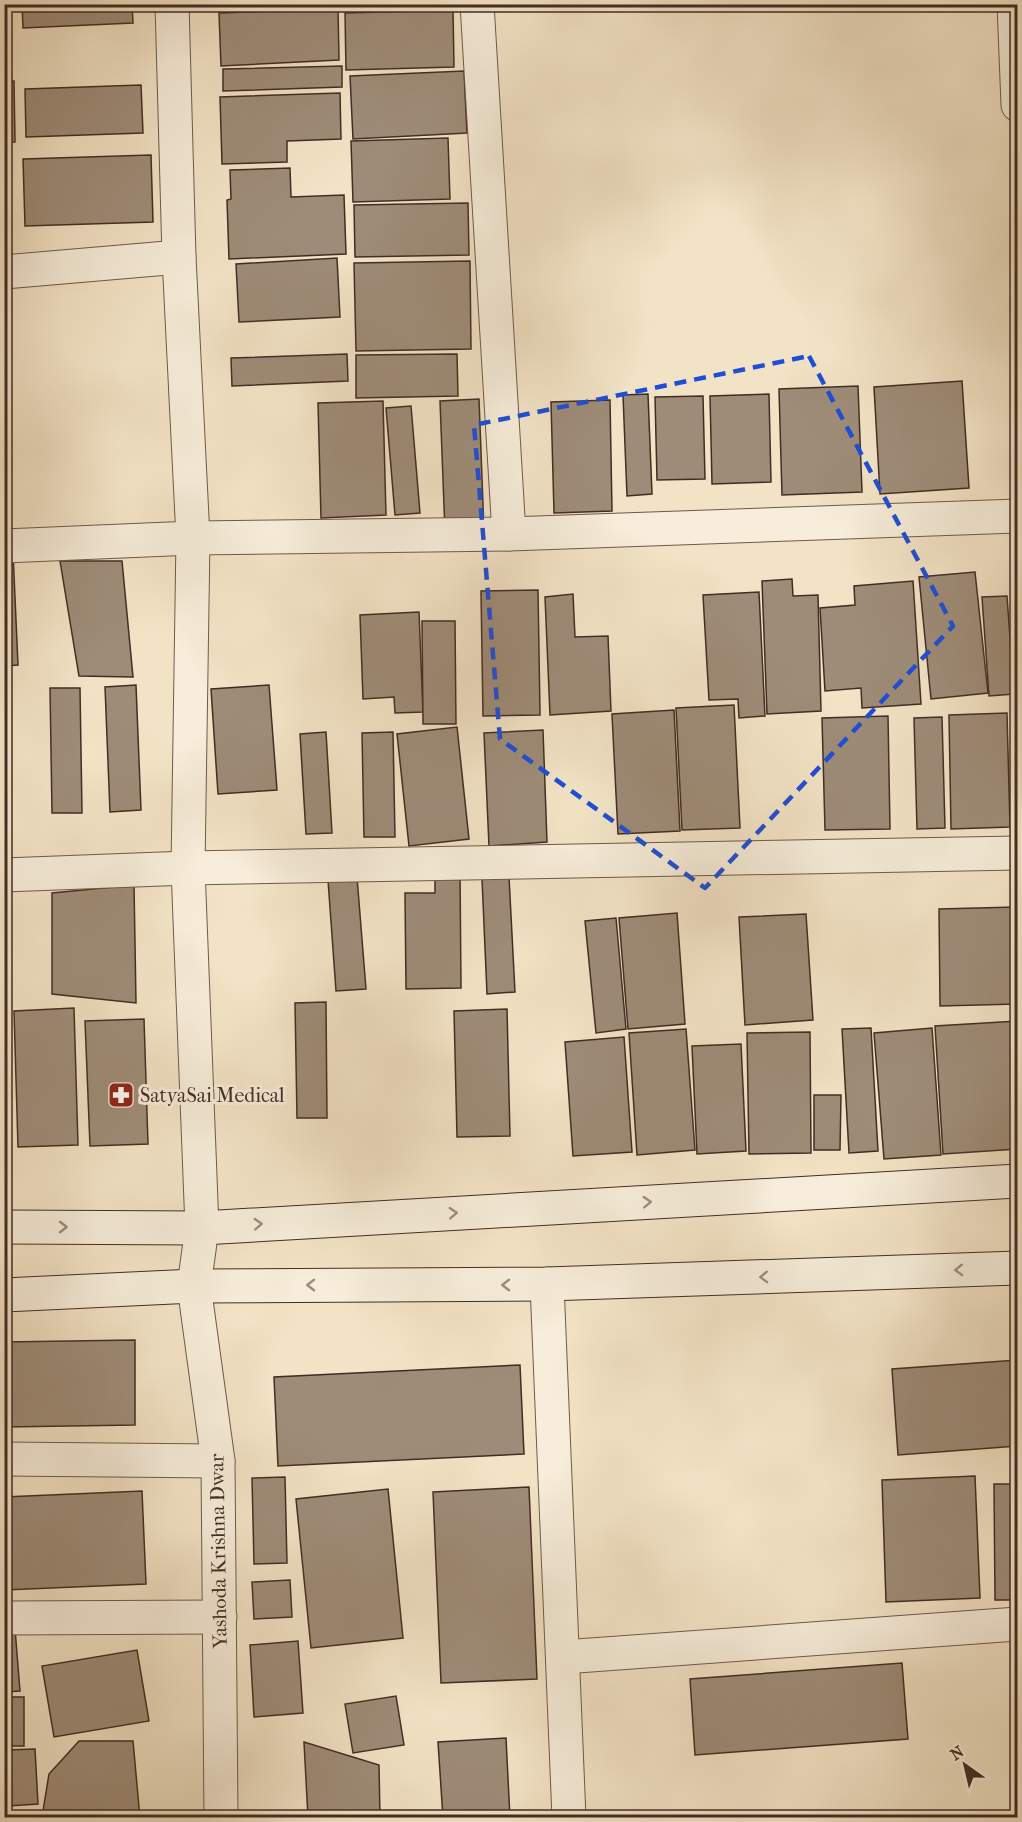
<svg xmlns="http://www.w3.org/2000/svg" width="1022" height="1822" font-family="'IM FELL French Canon',serif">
<rect width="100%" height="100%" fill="#f2e3c6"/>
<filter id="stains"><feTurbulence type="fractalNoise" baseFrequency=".00333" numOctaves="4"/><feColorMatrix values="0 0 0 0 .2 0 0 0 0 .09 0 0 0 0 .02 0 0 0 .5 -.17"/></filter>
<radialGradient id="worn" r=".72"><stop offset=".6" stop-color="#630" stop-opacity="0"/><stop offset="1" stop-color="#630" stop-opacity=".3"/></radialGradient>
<g fill="#9e8c78" stroke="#422d24" stroke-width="1.5">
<polygon points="22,4 132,4 133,23 23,28"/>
<polygon points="275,4 323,4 323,9 338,8 339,60 221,66 219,13 275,11"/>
<polygon points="349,4 456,4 349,8"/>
<polygon points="453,10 454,67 346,70 345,13"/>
<polygon points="342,66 342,87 223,91 223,69"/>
<polygon points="464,71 467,133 353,139 350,76"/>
<polygon points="4,81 14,81 15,142 4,142"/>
<polygon points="141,85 143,133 26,137 25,89"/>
<polygon points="340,93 341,139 287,141 287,162 222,164 220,97"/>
<polygon points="448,138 450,199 353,202 351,141"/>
<polygon points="151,155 153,222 25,226 23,159"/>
<polygon points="290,168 291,197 344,195 346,254 229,259 227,200 231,199 230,170"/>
<polygon points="468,203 469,255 355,257 354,205"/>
<polygon points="337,258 340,317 239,322 236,264"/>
<polygon points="470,261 471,349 356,351 354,263"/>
<polygon points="347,354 348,381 232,386 231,358"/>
<polygon points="457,354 458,396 356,398 356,355"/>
<polygon points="962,381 969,488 880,494 874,387"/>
<polygon points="858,386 862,492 782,495 779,389"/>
<polygon points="648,394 652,494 627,496 623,395"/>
<polygon points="769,394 771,482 712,484 710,396"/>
<polygon points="703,396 705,479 657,480 655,397"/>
<polygon points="479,399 484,531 445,532 440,401"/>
<polygon points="610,400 612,511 554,513 551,402"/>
<polygon points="383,401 386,515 321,518 318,403"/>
<polygon points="411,406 420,513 395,515 386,408"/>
<polygon points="13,552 18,665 4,666 4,553"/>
<polygon points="60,561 122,561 133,677 79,676"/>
<polygon points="975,572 988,693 931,699 919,577"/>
<polygon points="792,579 793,596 818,595 821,711 767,714 762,581"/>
<polygon points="913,581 921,704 862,708 861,688 825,691 820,608 855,605 854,586"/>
<polygon points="538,590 540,715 483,716 481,591"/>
<polygon points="759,592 765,716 739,718 738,699 709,700 703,595"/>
<polygon points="573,594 575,637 608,636 611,711 550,715 545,597"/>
<polygon points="1007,596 1014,694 989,696 982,597"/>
<polygon points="419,612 423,712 395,713 394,697 363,699 360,615"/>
<polygon points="422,621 455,621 456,724 423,724"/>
<polygon points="4,675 9,795 4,796"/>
<polygon points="136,685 141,810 110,812 105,687"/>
<polygon points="269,685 277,790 218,794 211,689"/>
<polygon points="50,688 80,688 82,813 52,813"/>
<polygon points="734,705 740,828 682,830 676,708"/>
<polygon points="674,710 680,831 618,834 612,714"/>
<polygon points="1007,713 1010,827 951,829 949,715"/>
<polygon points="888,716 890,829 825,830 822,718"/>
<polygon points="942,717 945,828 917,829 914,718"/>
<polygon points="457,727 469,839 409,846 397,734"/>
<polygon points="543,730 547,842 489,846 484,733"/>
<polygon points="326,732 332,833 306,834 300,734"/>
<polygon points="393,732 395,837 364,837 362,733"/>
<polygon points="460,870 461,988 406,989 405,893 435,893 435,871"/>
<polygon points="357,877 366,989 336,991 328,880"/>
<polygon points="509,877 515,992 487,994 482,879"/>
<polygon points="134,885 136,1003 52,994 52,893"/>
<polygon points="1016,907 1018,1004 940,1006 939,909"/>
<polygon points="677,913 685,1024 628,1029 619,918"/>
<polygon points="806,914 813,1020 745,1025 739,917"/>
<polygon points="616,918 626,1029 596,1033 585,921"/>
<polygon points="4,989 10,1026 4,1025"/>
<polygon points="326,1002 327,1118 297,1118 295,1003"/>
<polygon points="74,1008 78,1145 18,1147 14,1011"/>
<polygon points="507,1009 510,1136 457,1137 454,1011"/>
<polygon points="144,1019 148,1144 90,1146 85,1021"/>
<polygon points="1018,1021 1018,1149 943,1154 935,1026"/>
<polygon points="871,1028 878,1151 849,1153 842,1029"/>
<polygon points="932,1028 941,1155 884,1159 874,1033"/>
<polygon points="686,1029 695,1150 637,1155 629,1033"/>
<polygon points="810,1032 811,1153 749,1154 747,1033"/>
<polygon points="624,1037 632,1152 573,1156 565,1042"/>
<polygon points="741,1044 746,1151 697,1154 692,1046"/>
<polygon points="814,1095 841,1095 840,1150 814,1150"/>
<polygon points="135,1340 135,1425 4,1427 4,1342"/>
<polygon points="1018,1360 1018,1446 898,1455 892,1369"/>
<polygon points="520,1365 524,1454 278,1466 274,1377"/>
<polygon points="975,1476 980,1598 886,1602 882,1480"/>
<polygon points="285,1477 287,1563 254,1564 252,1478"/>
<polygon points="994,1484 1018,1484 1018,1600 995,1600"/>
<polygon points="529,1487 537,1679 441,1683 433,1492"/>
<polygon points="388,1489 403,1638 311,1648 296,1499"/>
<polygon points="142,1491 146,1584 4,1590 4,1497"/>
<polygon points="290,1580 292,1617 254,1619 252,1582"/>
<polygon points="15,1629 20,1691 4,1692 4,1630"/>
<polygon points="298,1641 303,1713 254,1717 250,1645"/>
<polygon points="137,1650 149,1721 54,1737 42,1666"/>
<polygon points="902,1663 908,1739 695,1755 690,1679"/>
<polygon points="396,1696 404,1745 353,1753 345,1704"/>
<rect x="4" y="1697" width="20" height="49"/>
<polygon points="506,1738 510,1818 443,1818 438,1742"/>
<polygon points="79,1741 133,1741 140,1818 42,1817 49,1774"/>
<polygon points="304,1742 379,1765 380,1818 308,1818"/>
<polygon points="35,1749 38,1804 8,1806 5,1750"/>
</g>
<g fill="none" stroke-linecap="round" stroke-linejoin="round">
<g stroke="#6e5a4c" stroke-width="35">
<g id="street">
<polyline points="172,4 179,257 193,538 188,868 202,1228 194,1286 218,1461 221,1818"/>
<polyline points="477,4 509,534"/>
<polyline points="1014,4 1018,105"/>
<polyline points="4,272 179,257"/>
<polyline points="4,546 193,538 509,534 1018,516"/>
<polyline points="4,875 188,868 1018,853"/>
<polyline points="547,1284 569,1818"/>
<polyline points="4,1459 218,1461"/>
<polyline points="4,1618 220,1617"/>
<polyline points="563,1657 1018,1624"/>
</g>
</g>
<g stroke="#422d24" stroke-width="35">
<g id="secondary">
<polyline points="4,1227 202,1228 1018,1181"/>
<polyline points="4,1295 194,1286 547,1284 1018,1268"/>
</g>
</g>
<use href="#street" stroke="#f7edda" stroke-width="33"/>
<use href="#secondary" stroke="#f7edda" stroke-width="33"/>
</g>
<defs><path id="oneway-chevron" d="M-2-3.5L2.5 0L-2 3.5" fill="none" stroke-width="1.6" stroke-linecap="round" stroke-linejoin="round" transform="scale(1.5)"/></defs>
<g stroke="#9c8d7f">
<use href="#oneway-chevron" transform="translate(647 1202) rotate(-3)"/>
<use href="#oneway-chevron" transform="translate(453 1213) rotate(-3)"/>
<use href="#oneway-chevron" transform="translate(258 1224) rotate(-3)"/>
<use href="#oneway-chevron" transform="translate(63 1227)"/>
<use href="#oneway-chevron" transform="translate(959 1270) rotate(178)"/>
<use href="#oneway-chevron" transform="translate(764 1277) rotate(178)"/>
<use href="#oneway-chevron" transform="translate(311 1285) rotate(180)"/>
<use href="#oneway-chevron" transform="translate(506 1285) rotate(180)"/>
</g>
<path fill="none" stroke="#1d4ed8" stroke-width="4.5" stroke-dasharray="12 8" stroke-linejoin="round" d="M809 356 953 626 705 888 500 739 474 425Z"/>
<defs>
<g id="pharmacy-square" transform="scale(1.35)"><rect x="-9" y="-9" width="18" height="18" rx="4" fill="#8f2418" stroke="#f7edda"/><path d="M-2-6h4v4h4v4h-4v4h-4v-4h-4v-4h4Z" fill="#fff"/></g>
</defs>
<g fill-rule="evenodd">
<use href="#pharmacy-square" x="121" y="1095"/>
</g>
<g text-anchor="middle" stroke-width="6" stroke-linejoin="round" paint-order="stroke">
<g font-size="20" fill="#422d24" stroke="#f7edda" text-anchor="start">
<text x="140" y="1102">SatyaSai Medical</text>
</g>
<g font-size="20" fill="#422d24" stroke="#f7edda">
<text transform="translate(218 1551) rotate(-91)" y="7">Yashoda Krishna Dwar</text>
</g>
</g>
<rect width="1022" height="1822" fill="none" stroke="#f2e3c6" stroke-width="24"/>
<rect x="6" y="6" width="1010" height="1810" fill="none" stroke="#422d24" stroke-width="3"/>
<rect x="12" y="12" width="998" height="1798" fill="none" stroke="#422d24" stroke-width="1.5"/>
<g transform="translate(965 1765) rotate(326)" stroke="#f7edda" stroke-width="4.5" paint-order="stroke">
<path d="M0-4.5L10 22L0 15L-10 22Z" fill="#422d24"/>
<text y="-9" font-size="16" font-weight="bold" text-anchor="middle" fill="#422d24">N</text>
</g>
<rect width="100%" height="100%" filter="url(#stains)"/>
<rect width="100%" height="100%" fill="url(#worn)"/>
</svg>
